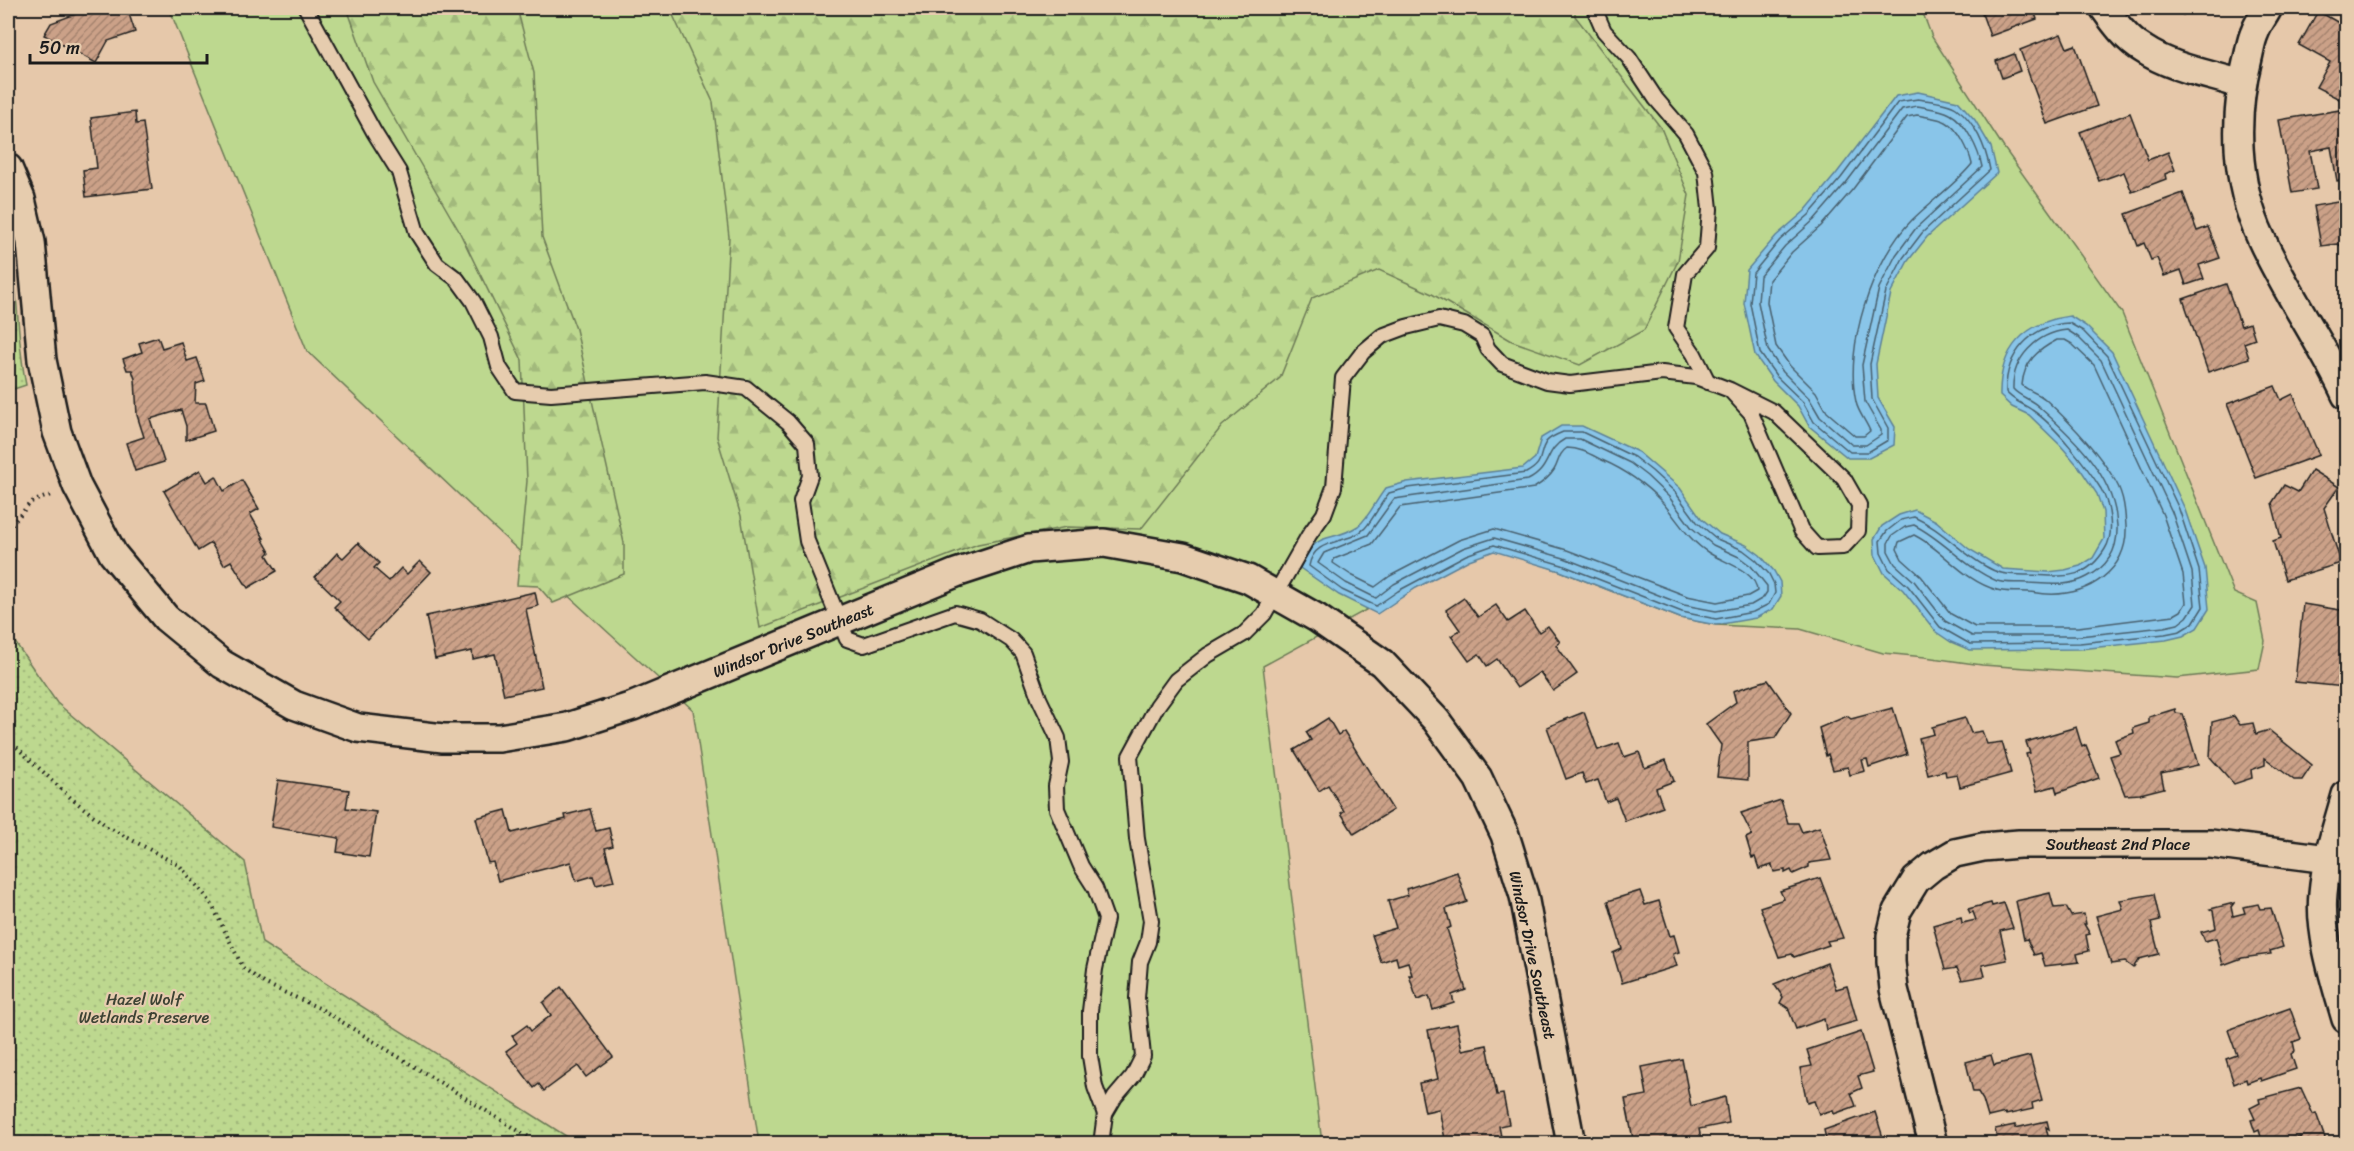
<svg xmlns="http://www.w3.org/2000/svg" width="2354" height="1151" font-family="Sriracha,sans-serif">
<defs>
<pattern id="forest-firs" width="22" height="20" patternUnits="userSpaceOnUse" patternTransform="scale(1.5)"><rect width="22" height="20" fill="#bdd88f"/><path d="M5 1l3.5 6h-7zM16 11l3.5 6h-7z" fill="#a2b97b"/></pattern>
<pattern id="park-dots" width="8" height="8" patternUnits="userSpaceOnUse" patternTransform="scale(1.5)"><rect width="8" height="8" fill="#bdd88f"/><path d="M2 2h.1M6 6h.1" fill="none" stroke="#a2b97b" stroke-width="1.8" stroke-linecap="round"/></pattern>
<pattern id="building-hatch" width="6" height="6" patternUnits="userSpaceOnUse" patternTransform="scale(1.5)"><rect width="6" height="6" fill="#cba188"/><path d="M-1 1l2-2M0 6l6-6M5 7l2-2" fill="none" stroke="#a4826e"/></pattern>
</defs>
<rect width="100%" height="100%" fill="#e6c8aa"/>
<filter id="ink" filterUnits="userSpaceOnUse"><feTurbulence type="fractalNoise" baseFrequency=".0167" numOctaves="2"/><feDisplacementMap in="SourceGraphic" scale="12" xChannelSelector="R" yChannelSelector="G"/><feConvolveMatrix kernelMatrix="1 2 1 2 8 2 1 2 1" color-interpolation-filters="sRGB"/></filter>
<g filter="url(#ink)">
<polygon fill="#bdd88f" stroke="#6c7a56" stroke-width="1.5" points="169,8 1921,8 1932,37 2004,148 2122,313 2234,593 2257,603 2265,641 2259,669 2177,678 1982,665 1925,657 1883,653 1800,629 1716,625 1680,618 1560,571 1485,545 1263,666 1322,1143 759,1143 693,710 491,525 307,351"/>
<g fill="url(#forest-firs)" stroke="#6c7a56" stroke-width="1.5">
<polygon points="347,8 517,8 534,73 542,237 576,329 624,543 624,574 553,603 538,586 517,585 527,481 522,360 459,231 373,82"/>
<polygon points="674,8 1575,8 1575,16 1661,128 1689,195 1678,261 1644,330 1580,365 1512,341 1432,294 1379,270 1312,298 1280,378 1222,426 1141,529 1067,527 978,544 760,628 741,516 717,437 729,237 713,102 672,13"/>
</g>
<g fill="url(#park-dots)" stroke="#6c7a56" stroke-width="1.5">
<path d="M8 238C19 287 16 336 26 385L8 391Z"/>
<polygon points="8,632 57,703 245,862 262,943 577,1143 8,1143"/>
</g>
<g fill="#89c5e9" stroke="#5d8197" stroke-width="1.5">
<polygon points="1918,92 1958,101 1975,120 1991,147 1997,173 1927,237 1908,261 1891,293 1876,364 1878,398 1895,427 1894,445 1869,458 1848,458 1809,426 1798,406 1773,381 1755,355 1744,303 1747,270 1776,236 1805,211 1836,174 1896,96"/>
<path d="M2070 316 2086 326 2112 352 2184 507 2205 568 2209 609 2197 628 2183 636 2166 640 2080 649 1970 650 1951 642 1936 632 1903 590 1884 573 1875 555 1874 539 1882 526 1899 515 1915 510 1936 521 1969 549 2003 569 2048 572 2065 570 2080 566 2093 558 2104 539 2103 512 2097 494 2079 467 2061 446 2029 415 2012 407 2000 396C1999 349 2024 322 2070 316Z"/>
<path d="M1561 426H1582L1638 452 1680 488 1701 518 1720 534 1746 545 1760 555 1774 571 1780 582 1781 596 1773 609 1756 618 1716 625 1680 618 1560 571 1494 551 1469 560 1416 588 1377 614 1339 595 1300 568C1318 526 1329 545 1358 526 1369 518 1377 498 1386 488L1407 482 1523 468 1535 458 1541 438Z"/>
</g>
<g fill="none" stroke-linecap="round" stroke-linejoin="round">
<g stroke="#48606e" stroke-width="1.5">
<path d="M1918 99C1929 101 1947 102 1956 108 1975 121 1986 148 1990 170L1922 233 1903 258 1886 291 1870 364 1872 399 1888 428V440L1868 452H1850L1814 422 1803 402 1777 377 1760 353 1750 303 1753 273 1780 240 1809 215 1841 178 1898 102Z"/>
<path d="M1917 106C1927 108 1942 109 1950 114 1966 122 1979 151 1982 167L1916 228 1896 255 1879 288 1862 365 1865 402 1881 430V435L1866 445H1852L1820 417 1809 398 1783 372 1768 350 1758 302 1760 276 1785 246 1814 220 1846 183 1902 109Z"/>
<path d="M1917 115C1925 117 1939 118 1946 122 1959 129 1969 151 1972 164 1955 185 1931 201 1912 220 1872 260 1844 347 1856 402 1858 412 1866 421 1870 431L1864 436H1855L1827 412 1816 392 1790 366 1776 346 1767 302 1769 280 1792 252 1821 226 1853 189 1907 117Z"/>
<path d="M2069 323 2083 331 2107 356 2179 509 2199 570 2203 607 2193 623 2180 631 2165 634 2080 643 1970 644 1940 627 1908 586 1889 569 1881 553 1880 541 1887 531 1901 520 1914 517C1941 529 1960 552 1985 566 2001 576 2011 574 2029 575 2062 576 2085 582 2105 549 2115 533 2110 505 2101 489 2086 465 2055 425 2032 410 2022 403 2013 401 2006 392 2005 354 2031 325 2069 323Z"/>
<path d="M2067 330 2078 337 2101 360 2172 512 2192 572 2195 605 2187 617 2178 624 2164 627 2079 636H1972L1945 621 1914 581 1895 564 1888 551V543L1892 536 1905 527 1914 525C1944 540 1965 568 1997 581 2007 584 2019 582 2029 583 2049 584 2069 587 2087 577 2109 566 2118 549 2117 526 2115 476 2074 438 2039 407 2031 399 2020 397 2013 389 2012 358 2037 333 2067 330Z"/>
<path d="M2057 340H2065L2072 344 2094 365 2163 515 2183 574 2186 603 2181 611 2174 615 2078 627H1975L1951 614 1921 576 1902 559 1897 549 1899 542 1914 535C1943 549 1963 581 1997 590 2007 593 2018 591 2029 592 2035 592 2041 594 2047 594 2088 596 2128 571 2126 526 2125 511 2124 496 2116 482 2098 451 2072 424 2045 399 2038 393 2028 391 2022 385 2024 361 2038 350 2057 340Z"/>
<path d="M1563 432H1582L1634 457 1652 471 1675 492 1697 522 1717 539 1743 550 1756 560 1769 574 1774 584 1775 593 1769 604 1753 612 1716 619 1682 612 1562 565 1494 545 1466 555 1398 591 1376 606 1342 590 1309 566C1314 536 1348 546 1365 528 1374 518 1380 504 1389 493L1408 488 1526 473C1546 462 1537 456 1546 442 1549 438 1558 434 1563 432Z"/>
<path d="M1565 439H1580L1630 463 1647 476 1669 497 1692 528 1713 545 1739 557 1751 566 1767 586V592L1763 598 1751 605 1716 611 1684 605 1564 558 1494 538 1463 548 1394 584 1376 598 1346 583 1318 563 1324 553 1368 535 1394 499 1528 480C1552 468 1544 450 1565 439Z"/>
<path d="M1567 448C1580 448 1590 454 1602 460 1625 470 1645 484 1662 502 1678 520 1688 540 1709 553 1723 562 1757 571 1757 591L1748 596 1717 602 1687 596 1567 550 1494 529 1459 540 1390 576 1375 587 1351 575 1333 563 1334 559 1372 544 1400 507 1534 488C1542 483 1549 478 1554 470 1559 462 1558 454 1567 448Z"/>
</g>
</g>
<g fill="url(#building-hatch)" stroke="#1c1c1c" stroke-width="1.5">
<polygon points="80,8 127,8 135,32 108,41 96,63 44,35 51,23 76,14"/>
<polygon points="1980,8 2033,8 2037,19 1990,36"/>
<polygon points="2177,8 2193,8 2183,15"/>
<polygon points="2318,11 2346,27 2346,90 2341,100 2316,87 2330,62 2299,45"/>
<polygon points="2061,34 2067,48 2075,45 2097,106 2047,124 2020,50"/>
<polygon points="2014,54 2020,71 2002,78 1996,61"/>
<polygon points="2346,109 2346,180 2337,181 2331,147 2310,151 2317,189 2292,193 2279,120"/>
<polygon points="135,112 136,124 143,123 152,189 86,197 83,170 97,168 91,118"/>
<polygon points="2130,113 2148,160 2168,152 2175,170 2165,174 2166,179 2132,192 2124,172 2099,181 2080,132"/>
<polygon points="2183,193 2197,231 2208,227 2220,258 2199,265 2204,279 2186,285 2181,270 2164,276 2157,258 2151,260 2144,243 2138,246 2126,214"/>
<polygon points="2343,201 2346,204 2346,250 2338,244 2321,246 2314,206"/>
<polygon points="2226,284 2241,326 2250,323 2255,339 2244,343 2249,358 2208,372 2183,299"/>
<polygon points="158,337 162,348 181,342 187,361 197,358 205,381 196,384 195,403 206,403 214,431 186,440 186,426 181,410 150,419 164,462 135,471 126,443 144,437 137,415 135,379 132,370 127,370 123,359 142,352 139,343"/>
<polygon points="2275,386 2281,400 2293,394 2319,455 2256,478 2227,404"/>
<polygon points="200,470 207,482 216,476 224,491 242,480 259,509 250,514 264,538 262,538 270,552 267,555 277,571 248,588 231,561 224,565 211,543 198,551 164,491"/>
<polygon points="2312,470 2339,487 2324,508 2341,563 2285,580 2273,541 2281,538 2272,503 2284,485 2298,492"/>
<polygon points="358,543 379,563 374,568 389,581 401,568 407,574 420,561 431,572 368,639 334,607 340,601 315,577 337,553 343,558"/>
<polygon points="535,592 538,606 526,609 542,687 504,695 495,654 473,659 472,651 435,659 426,616"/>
<polygon points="1464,598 1478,617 1496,605 1508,622 1525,611 1539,632 1548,626 1560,642 1556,645 1577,674 1553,691 1540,672 1517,688 1497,659 1487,666 1479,654 1469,661 1451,636 1460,630 1446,610"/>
<polygon points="2303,604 2346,611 2345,687 2295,682"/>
<polygon points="1768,680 1791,713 1775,738 1748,742 1748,780 1717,777 1721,745 1706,724 1736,702 1733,691"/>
<polygon points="1893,708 1907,754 1869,767 1867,759 1862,760 1865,771 1850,775 1848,767 1833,770 1828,754 1826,756 1819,728 1847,716 1851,719"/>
<polygon points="2175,709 2176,713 2183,714 2198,765 2161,773 2164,788 2140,794 2125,795 2110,756 2120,753 2115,740 2134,733 2133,728 2149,723 2149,717"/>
<polygon points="1584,712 1598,750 1619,743 1624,757 1639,752 1645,768 1666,760 1674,781 1656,788 1663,807 1625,821 1616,798 1606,802 1598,780 1586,784 1582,773 1566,779 1547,727"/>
<polygon points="2234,716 2240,725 2253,723 2256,734 2269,730 2312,765 2302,780 2294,780 2265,758 2265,765 2251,770 2252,778 2234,784 2210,757 2212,722"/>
<polygon points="1328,718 1338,735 1344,731 1393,810 1354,834 1341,813 1344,811 1328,785 1319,791 1294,750 1311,740 1306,732"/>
<polygon points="1965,718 1971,733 1982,731 1987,744 2002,742 2011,773 1960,787 1957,774 1946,776 1945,771 1928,775 1919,738 1934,734 1932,727"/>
<polygon points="2076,727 2082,747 2086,745 2099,778 2057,793 2055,786 2037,791 2026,754 2030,753 2026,742"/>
<polygon points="278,780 349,790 346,808 376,812 369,857 337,852 339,838 271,827"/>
<polygon points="1781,800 1788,823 1798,823 1802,832 1820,827 1831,860 1809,863 1809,867 1793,874 1791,870 1785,873 1785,870 1774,872 1772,865 1759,869 1755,857 1752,858 1746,838 1752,835 1741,813"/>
<polygon points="590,809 596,831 609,828 613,846 605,848 614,881 596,885 593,876 576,881 571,862 498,881 493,862 488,863 476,818 506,810 512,833 566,819 565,815"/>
<polygon points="1457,872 1467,902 1446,909 1451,927 1447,929 1466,990 1452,995 1454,1003 1433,1010 1429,996 1417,1000 1409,975 1412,975 1408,962 1398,965 1396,957 1381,962 1372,935 1396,928 1388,901 1408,895 1406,889"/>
<polygon points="1820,878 1843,938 1827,941 1829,945 1794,957 1792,954 1779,957 1760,907 1784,899 1780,891"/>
<polygon points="1640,891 1645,905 1659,901 1670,936 1674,935 1679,952 1673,954 1677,966 1622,983 1613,953 1622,949 1608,901"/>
<polygon points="2050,893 2054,908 2066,907 2071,916 2084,914 2086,924 2084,924 2090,934 2086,935 2089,951 2077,954 2079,962 2045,966 2041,953 2034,955 2027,939 2024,940 2016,901"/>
<polygon points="2154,894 2160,921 2151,923 2159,954 2139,959 2133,968 2125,962 2111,964 2096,916 2123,909 2120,900"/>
<polygon points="1991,903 1992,906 2004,903 2013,928 2000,931 2007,960 1982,965 1985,976 1962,980 1957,968 1945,970 1933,925 1961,917 1962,923 1976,920 1973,912 1970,913 1968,909"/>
<polygon points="2234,903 2231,907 2233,916 2245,913 2243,907 2258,904 2260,909 2271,908 2283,947 2270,951 2271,954 2242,958 2223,965 2216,938 2205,941 2201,932 2216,928 2213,911 2210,909"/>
<polygon points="1827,963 1836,989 1847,986 1857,1021 1826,1030 1824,1019 1796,1029 1788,1008 1780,1003 1783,997 1774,984"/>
<polygon points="561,987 613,1057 586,1077 578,1066 544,1091 539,1084 534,1088 506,1051 517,1043 512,1036 527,1025 531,1031 551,1015 543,1003"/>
<polygon points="2290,1008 2301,1039 2293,1042 2295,1051 2291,1054 2296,1069 2261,1081 2260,1078 2247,1083 2246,1079 2234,1084 2226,1059 2237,1055 2228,1030"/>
<polygon points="1457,1024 1462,1050 1487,1045 1497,1095 1503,1094 1509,1124 1499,1126 1502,1142 1446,1144 1439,1109 1425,1112 1419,1083 1438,1079 1428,1030"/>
<polygon points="1861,1032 1873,1072 1858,1076 1862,1088 1851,1093 1856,1106 1834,1114 1833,1110 1819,1114 1814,1101 1807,1103 1800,1068 1812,1066 1807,1050"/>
<polygon points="1991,1055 1994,1065 2030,1056 2042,1100 2032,1103 2033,1109 2006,1115 2005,1113 1988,1117 1983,1100 1978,1092 1973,1092 1966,1062"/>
<polygon points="1682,1059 1691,1106 1725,1097 1729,1123 1699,1129 1701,1139 1684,1142 1684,1144 1634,1144 1625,1099 1647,1095 1642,1067"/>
<polygon points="2301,1088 2313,1114 2316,1113 2327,1144 2302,1144 2300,1137 2279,1144 2263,1144 2259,1130 2255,1132 2251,1120 2255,1119 2250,1108 2260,1103 2259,1099"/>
<polygon points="1875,1112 1885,1144 1827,1144 1824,1130"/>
<polygon points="2047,1121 2049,1129 2046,1127 2048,1136 2056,1142 2055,1144 1998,1144 1995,1129 2015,1125 2015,1128"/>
</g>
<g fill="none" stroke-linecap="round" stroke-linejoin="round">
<g stroke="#1c1c1c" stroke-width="18">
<g id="lane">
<polyline points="306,8 374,132 399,172 417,233 437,264 457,279 473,301 491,337 499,367 515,391 551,394 705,382 746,388 788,422 807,444 810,476 801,501 807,541 847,639 864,645 955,613 980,620 1011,640 1023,653 1039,698 1058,738 1061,762 1056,786 1057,809 1081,866 1095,888 1106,919 1095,969 1090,1011 1090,1056 1095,1087 1105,1114"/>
<polyline points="1594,8 1604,31 1629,58 1656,99 1686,134 1706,172 1710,209 1707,248 1685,274 1676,328 1694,354 1708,382"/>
<polyline points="1101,1144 1105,1114 1115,1097 1133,1076 1143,1056 1137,998 1140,962 1148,942 1151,921 1137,839 1130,756 1157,706 1176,680 1208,655 1244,634 1264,614 1309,535 1324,514 1334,487 1343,378 1363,352 1382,336 1406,327 1439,319 1464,325 1482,336 1488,349 1502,364 1547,381 1570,384 1662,373 1696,377 1730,390 1774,412 1844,479 1859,505 1858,531 1843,547 1817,548 1801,530 1751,413 1730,390"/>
</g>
</g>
<g stroke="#1c1c1c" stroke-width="32">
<g id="street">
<path d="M2104 8C2114 22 2127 40 2143 49 2171 68 2209 74 2241 84"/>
<path d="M2268 8C2264 16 2258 23 2255 32 2251 40 2250 50 2248 58 2233 117 2235 182 2261 238 2286 293 2321 341 2346 395"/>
<polyline points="8,168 21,199 31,242 42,360 57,432 77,486 113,554 166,618 222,664 294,705 358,728 443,738 499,738 567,727 633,706 956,573 1029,549 1104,543 1183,557 1248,579 1317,618 1382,663 1436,720 1478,778 1505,835 1524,896 1571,1144"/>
<path d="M2346 795C2337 827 2326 859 2323 893 2319 933 2335 981 2346 1019"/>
<polyline points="1933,1144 1894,989 1891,962 1891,936 1897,911 1916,880 1933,866 1955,853 1983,847 2019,844 2211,844 2328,859"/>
</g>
</g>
<g stroke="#1c1c1c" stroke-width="4" stroke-dasharray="1.5 4.5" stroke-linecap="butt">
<polyline points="8,529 31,502 54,494"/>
<polyline points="8,739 72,799 108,827 180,866 210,901 243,968 264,983 321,1009 540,1144"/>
</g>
<use href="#lane" stroke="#e6ccae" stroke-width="14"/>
<use href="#street" stroke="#e6ccae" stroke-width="27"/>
</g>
</g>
<g text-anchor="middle" stroke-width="4.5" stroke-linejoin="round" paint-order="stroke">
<g font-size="16" fill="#1c1c1c" stroke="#e6ccae">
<text transform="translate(793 640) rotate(-22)" y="6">Windsor Drive Southeast</text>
<text x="2118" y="850">Southeast 2nd Place</text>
<text transform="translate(1533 955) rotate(78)" y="6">Windsor Drive Southeast</text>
</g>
<g font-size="16" fill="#3c4233" stroke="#e6ccae">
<text x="144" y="1005">Hazel Wolf<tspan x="144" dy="18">Wetlands Preserve</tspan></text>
</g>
</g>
<rect width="2354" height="1151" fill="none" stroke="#e6ccae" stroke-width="30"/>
<rect x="15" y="15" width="2324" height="1121" fill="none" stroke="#1c1c1c" stroke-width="2" filter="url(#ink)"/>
<path d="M30 54v9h177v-9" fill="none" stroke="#1c1c1c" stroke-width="3"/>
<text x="39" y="54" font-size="18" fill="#1c1c1c" stroke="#e6ccae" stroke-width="4.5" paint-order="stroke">50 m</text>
</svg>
